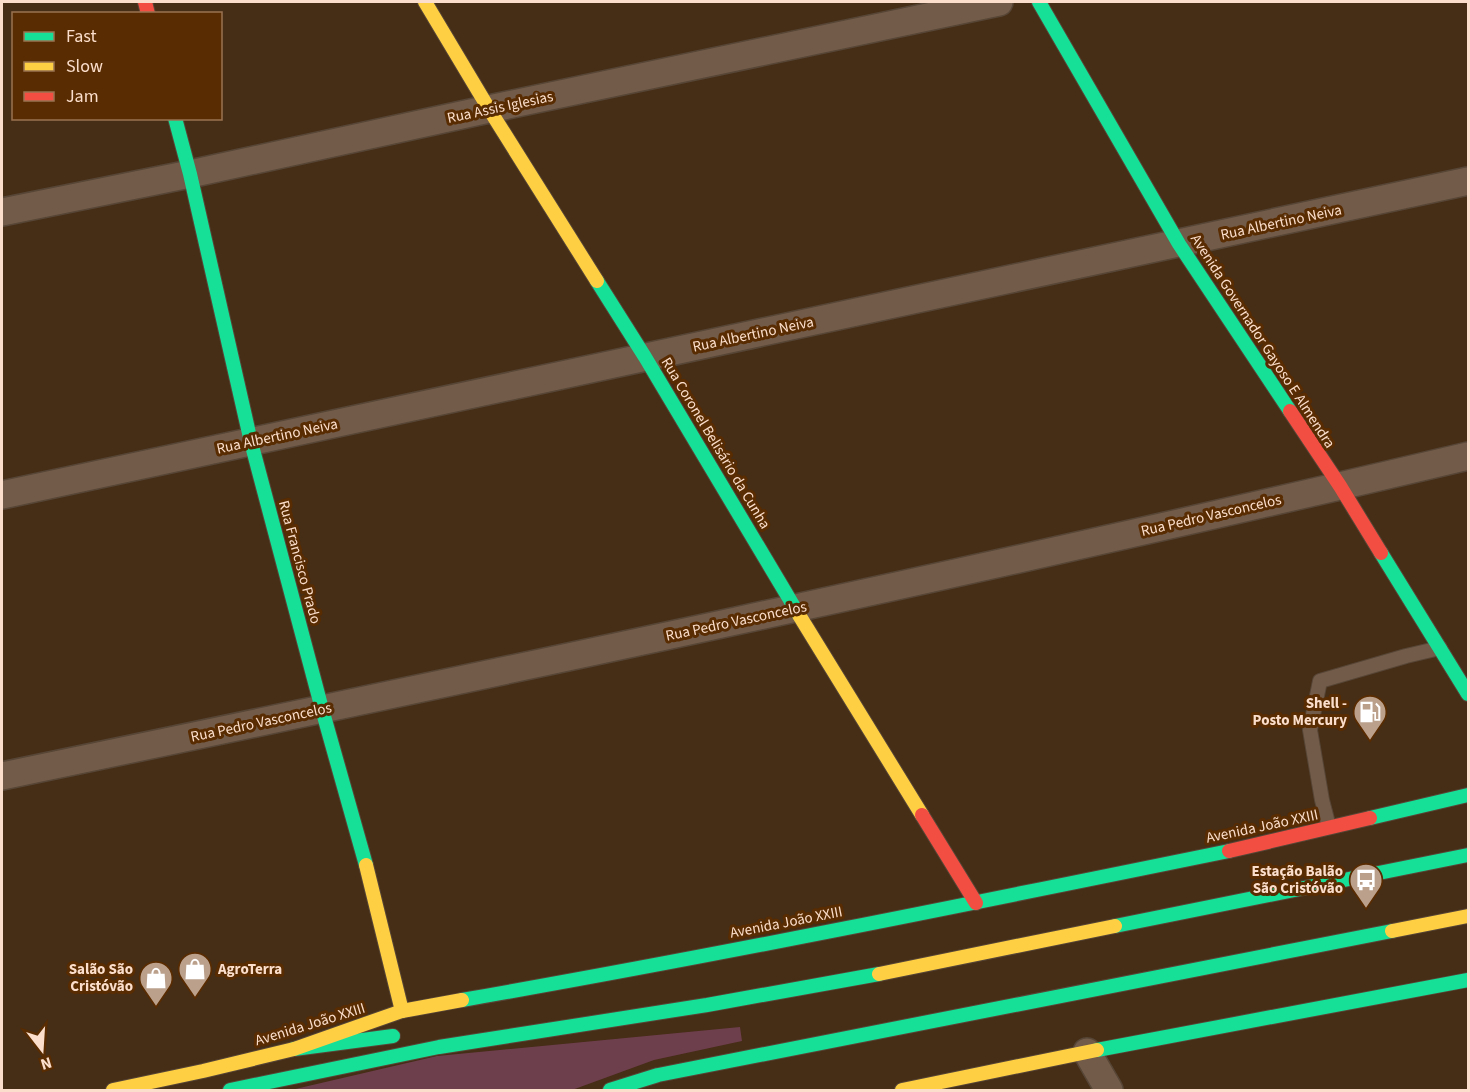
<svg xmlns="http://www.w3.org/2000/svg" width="1470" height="1092" font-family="'Source Sans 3',sans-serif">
<rect width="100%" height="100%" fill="#452d16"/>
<polygon fill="#6d3e4c" points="740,1027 742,1041 654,1060 572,1090 291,1090 437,1056"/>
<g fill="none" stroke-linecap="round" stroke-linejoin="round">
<g stroke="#574535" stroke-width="16">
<polyline id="lane" points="1329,827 1322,800 1310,730 1320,681 1406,656 1440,648"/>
</g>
<g stroke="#574535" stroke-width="30">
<g id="street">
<polyline points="2,212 190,174 489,109 999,2"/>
<polyline points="2,495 1468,181"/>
<path d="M2 776C492 674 982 571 1468 456"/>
<polyline points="1087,1052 1109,1090"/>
</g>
</g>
<g stroke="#574535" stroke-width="16">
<g id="fast">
<polyline points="1039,2 1179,244 1290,411"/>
<polyline points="175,118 190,174 251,442 322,709 366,865"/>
<polyline points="597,281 645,357 799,615"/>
<polyline points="1381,553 1468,694"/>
<polyline points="1370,818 1468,795"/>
<polyline points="1115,926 1468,855"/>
<path d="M462 1000C719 955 974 903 1229 851"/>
<polyline points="294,1049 393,1036"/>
<polyline points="1097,1050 1468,980"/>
<polyline points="230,1090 439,1047 707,1005 879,974"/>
<polyline points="610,1090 658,1075 1392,931"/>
</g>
</g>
<g stroke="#574535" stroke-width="16">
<g id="slow">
<polyline points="425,2 489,109 597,281"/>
<polyline points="799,615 922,815"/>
<polyline points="366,865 402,1011"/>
<polyline points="1392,931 1468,916"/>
<polyline points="879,974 1115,926"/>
<polyline points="113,1090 203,1071 294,1049 402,1011 462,1000"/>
<polyline points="902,1090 1097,1050"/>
</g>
</g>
<g stroke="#574535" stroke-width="16">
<g id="jam">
<polyline points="145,2 148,14"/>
<polyline points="1290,411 1340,486 1381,553"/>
<polyline points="922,815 976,903"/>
<polyline points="1229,851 1370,818"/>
</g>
</g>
<use href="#lane" stroke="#725b49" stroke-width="14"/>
<use href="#street" stroke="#725b49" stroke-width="27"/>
<use href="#fast" stroke="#16e098" stroke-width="14"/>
<use href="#slow" stroke="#ffcf43" stroke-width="14"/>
<use href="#jam" stroke="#f24e42" stroke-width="14"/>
</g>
<defs>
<g id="fuel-pin" transform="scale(1.725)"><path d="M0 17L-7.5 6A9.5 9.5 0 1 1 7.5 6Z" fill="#bba08c" stroke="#592c02"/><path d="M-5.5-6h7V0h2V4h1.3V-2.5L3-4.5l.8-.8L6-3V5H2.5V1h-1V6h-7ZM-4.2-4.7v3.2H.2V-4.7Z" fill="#fff"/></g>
<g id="bus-pin" transform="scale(1.725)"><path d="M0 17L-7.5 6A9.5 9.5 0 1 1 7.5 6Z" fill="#bba08c" stroke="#592c02"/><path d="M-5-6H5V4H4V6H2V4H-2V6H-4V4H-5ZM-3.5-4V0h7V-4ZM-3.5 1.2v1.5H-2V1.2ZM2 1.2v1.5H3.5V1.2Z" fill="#fff"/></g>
<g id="shop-pin" transform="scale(1.725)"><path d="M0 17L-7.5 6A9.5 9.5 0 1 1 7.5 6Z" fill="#bba08c" stroke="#592c02"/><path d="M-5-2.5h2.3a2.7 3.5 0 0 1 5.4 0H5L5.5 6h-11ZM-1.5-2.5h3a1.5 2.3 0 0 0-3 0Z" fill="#fff"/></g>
</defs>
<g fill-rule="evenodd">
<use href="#fuel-pin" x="1370" y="712"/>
<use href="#bus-pin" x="1366" y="880"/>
<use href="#shop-pin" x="195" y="969"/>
<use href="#shop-pin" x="156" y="978"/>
</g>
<g text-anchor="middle" stroke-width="6" stroke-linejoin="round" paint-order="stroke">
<g font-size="15" fill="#fbdecb" stroke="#592c02">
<text transform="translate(500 107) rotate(-12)" y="5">Rua Assis Iglesias</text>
<text transform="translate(1281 222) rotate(-12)" y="5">Rua Albertino Neiva</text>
<text transform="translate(753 334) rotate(-12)" y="5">Rua Albertino Neiva</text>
<text transform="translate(1263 341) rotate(57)" y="5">Avenida Governador Gayoso E Almendra</text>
<text transform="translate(277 436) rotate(-12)" y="5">Rua Albertino Neiva</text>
<text transform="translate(716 443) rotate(59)" y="5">Rua Coronel Belisário da Cunha</text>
<text transform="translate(1211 515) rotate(-13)" y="5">Rua Pedro Vasconcelos</text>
<text transform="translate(300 562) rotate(75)" y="5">Rua Francisco Prado</text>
<text transform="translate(736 621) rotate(-12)" y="5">Rua Pedro Vasconcelos</text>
<text transform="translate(261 722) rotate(-12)" y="5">Rua Pedro Vasconcelos</text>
<text transform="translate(1262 826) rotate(-12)" y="5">Avenida João XXIII</text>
<text transform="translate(786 922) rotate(-11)" y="5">Avenida João XXIII</text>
<text transform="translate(310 1024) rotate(-17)" y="5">Avenida João XXIII</text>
</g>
<g font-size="15" font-weight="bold" fill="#fbdecb" stroke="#592c02" text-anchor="end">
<text x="1347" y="708">Shell -<tspan x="1347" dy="17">Posto Mercury</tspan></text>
<text x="1343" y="876">Estação Balão<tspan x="1343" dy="17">São Cristóvão</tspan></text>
<text x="133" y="974">Salão São<tspan x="133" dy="17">Cristóvão</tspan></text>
<text x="218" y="974" text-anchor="start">AgroTerra</text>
</g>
</g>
<rect width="1470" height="1092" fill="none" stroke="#fbdecb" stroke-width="6"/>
<rect x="12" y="12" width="210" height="108" fill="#592c02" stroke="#9a7352" stroke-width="1.5"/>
<rect x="24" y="32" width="30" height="9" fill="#16e098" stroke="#9a7352" stroke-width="1.5"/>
<text x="66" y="42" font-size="18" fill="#fbdecb">Fast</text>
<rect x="24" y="62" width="30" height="9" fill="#ffcf43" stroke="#9a7352" stroke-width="1.5"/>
<text x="66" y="72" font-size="18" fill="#fbdecb">Slow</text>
<rect x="24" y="92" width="30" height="9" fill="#f24e42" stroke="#9a7352" stroke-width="1.5"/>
<text x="66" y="102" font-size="18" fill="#fbdecb">Jam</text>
<g transform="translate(42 1050) rotate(163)" stroke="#592c02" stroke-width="4.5" paint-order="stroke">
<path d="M0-4.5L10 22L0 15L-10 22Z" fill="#fbdecb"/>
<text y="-9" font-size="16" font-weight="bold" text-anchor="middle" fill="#fbdecb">N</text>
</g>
</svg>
